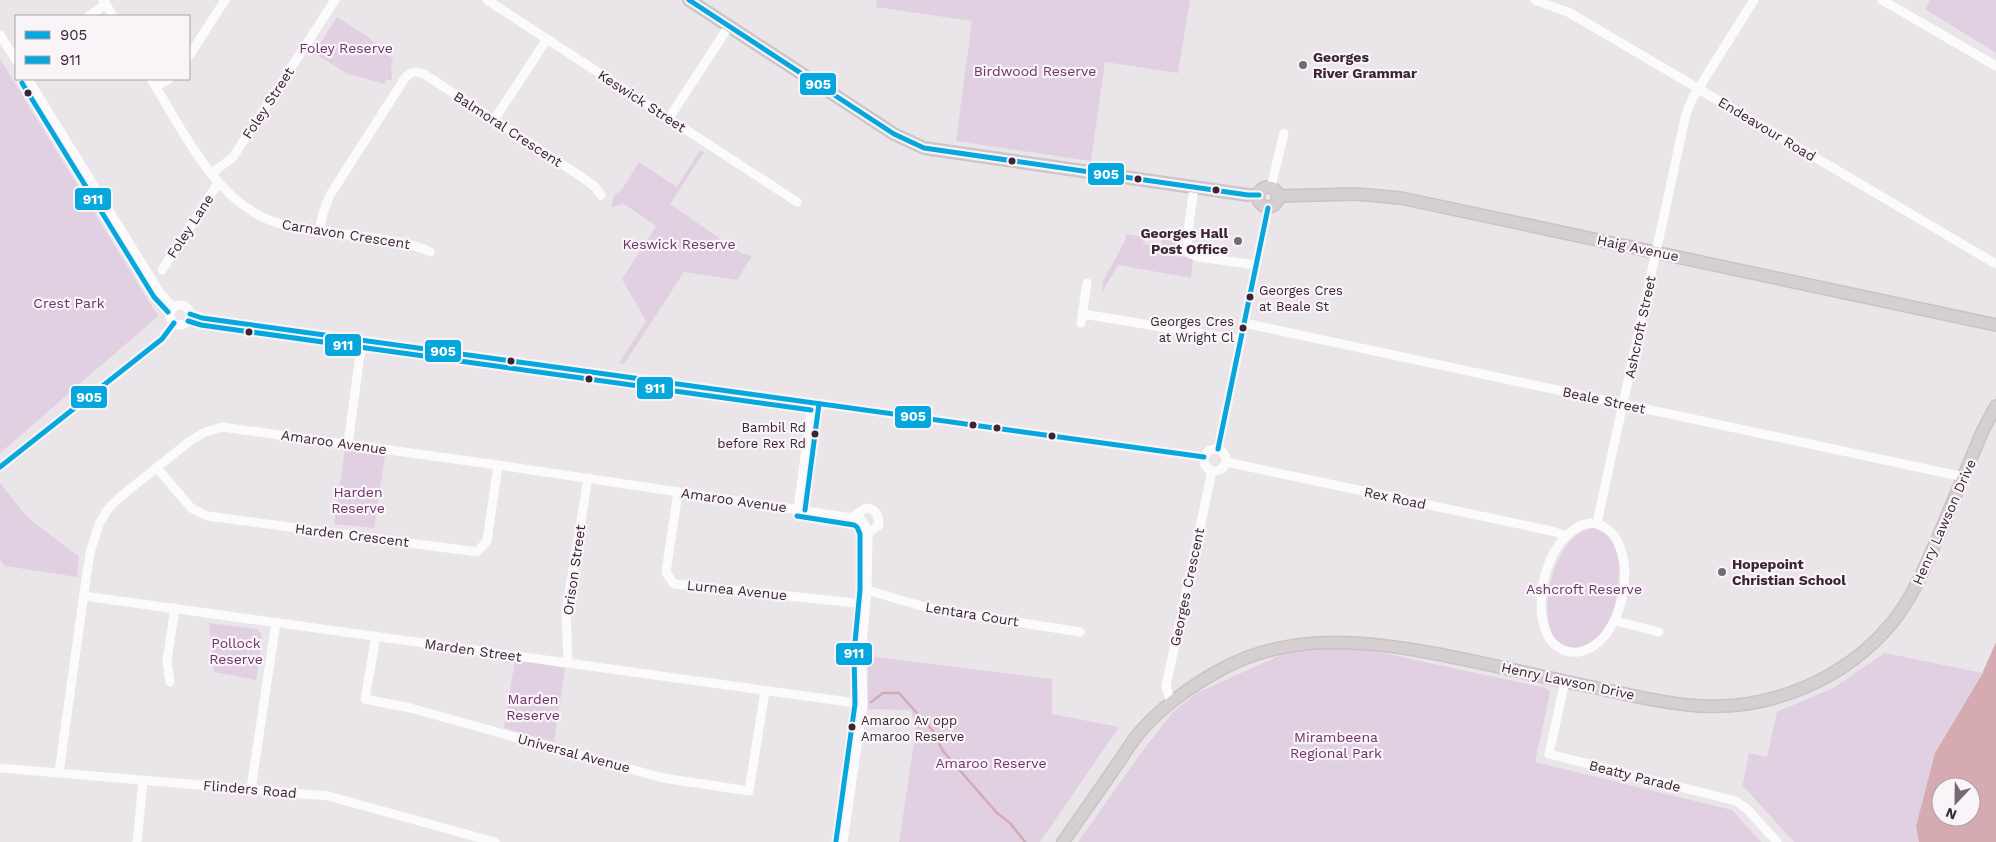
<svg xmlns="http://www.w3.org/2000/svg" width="1996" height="842" font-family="'Work Sans',sans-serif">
<rect width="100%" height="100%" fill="#eae5e9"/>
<g fill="#e1d0e1">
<polygon points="877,0 1190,0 1178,73 1105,62 1091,161 956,141 972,21 876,7"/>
<polygon points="1930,0 1996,0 1996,53 1925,9"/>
<polygon points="337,17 368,37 393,59 391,66 392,81 386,79 385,84 348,74 314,53"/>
<polygon points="0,59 158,316 0,453"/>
<polygon points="700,150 704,152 670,204 741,253 752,256 737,280 684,272 624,364 619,363 646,321 622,279 656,226 624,204 611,207 614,195 621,191 639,162 677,187"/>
<polygon points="1126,234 1144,237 1143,244 1161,246 1162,239 1180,242 1181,256 1193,260 1191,278 1118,265 1102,292 1103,281 1125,241"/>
<polygon points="345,450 385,456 374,528 334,524"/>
<polygon points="0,483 27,517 79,557 77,577 5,566 0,560"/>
<path d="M1594 528C1600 531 1606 533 1610 538 1631 567 1614 656 1569 648 1530 641 1548 533 1594 528Z"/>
<polygon points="209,623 257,629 261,633 262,638 256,680 214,672"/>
<polygon points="1345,647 1383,653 1546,688 1550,693 1535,762 1732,810 1761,842 1078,842 1141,753 1173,712 1197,693 1285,653 1307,649"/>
<polygon points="1885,653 1982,673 1935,753 1916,826 1919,842 1794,842 1745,788 1742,788 1749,753 1767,757 1777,712 1833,688"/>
<polygon points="868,656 1052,679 1052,714 1119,727 1040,842 899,842 916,731 911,710 868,709"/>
<polygon points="515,660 565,668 554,742 504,728"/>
</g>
<path fill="#d5aab1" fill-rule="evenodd" d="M1996 642V842H1919L1916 826 1935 753 1982 674ZM1941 787H1971V817H1941Z"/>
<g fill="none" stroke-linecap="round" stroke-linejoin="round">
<polyline stroke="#d5aab1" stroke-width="2.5" points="871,702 883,693 899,693 933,731 943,751 997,813 1010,823 1025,842"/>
<g stroke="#c9c2c6" stroke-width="14">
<g id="major">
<polyline points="689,0 894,134 924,148 1248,195 1259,195"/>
<circle cx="1268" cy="197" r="10"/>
<polyline points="1277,196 1357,194 1401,198 1996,325"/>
<path d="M1063 842C1081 816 1099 791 1116 766 1124 755 1131 742 1140 732 1161 707 1194 684 1222 669 1288 633 1362 640 1432 653 1486 663 1538 676 1592 687 1627 694 1664 704 1700 706 1772 710 1845 679 1891 624 1912 599 1925 567 1938 537 1953 502 1968 466 1983 430L1996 406"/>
</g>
</g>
<g stroke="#fcfbfc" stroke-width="9">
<polyline points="103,0 113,16"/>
<polyline points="487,0 797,202"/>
<polyline points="1535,0 1570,13 1996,264"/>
<polyline points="1882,0 1996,66"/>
<polyline points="89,16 106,4"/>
<polyline points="0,35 16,60"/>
<polyline points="189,56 225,0"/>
<polyline points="28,79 160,293 173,307"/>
<path d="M151 79C182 129 214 200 272 221 293 229 315 230 336 233 366 238 404 239 430 252"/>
<polyline points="156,87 169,79"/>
<polyline points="669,118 729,26"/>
<polyline points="494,120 547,39"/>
<polyline points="211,174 233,157 335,0"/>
<polyline points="1271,187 1284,133"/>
<polyline points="1194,188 1187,238 1188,252 1198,257 1256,265"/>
<path d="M319 231 323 213 330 195 405 78C410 71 416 71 424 74L580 176 594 186 601 195"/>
<polyline points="162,270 218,183"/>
<circle cx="180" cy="315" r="10"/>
<polyline points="190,314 202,318 1204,457"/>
<polyline points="1083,314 1240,340"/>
<polyline points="1081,323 1087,283"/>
<polyline points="1244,323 1964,477"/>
<polyline points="348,444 362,340"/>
<circle cx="1215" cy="460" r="11"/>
<polyline points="1218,449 1268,208"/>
<polyline points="1226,462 1552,531 1565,536"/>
<polyline points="0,467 162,339 174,323"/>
<polyline points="157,468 191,508 207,516 477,552 487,541 498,465"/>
<polyline points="678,492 666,572 674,584 865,604"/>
<polyline points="798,509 812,403"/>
<path d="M852 517 866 508C876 509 879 516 879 525L868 533"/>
<path d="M1590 523C1645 527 1630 644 1578 652 1567 653 1558 649 1551 641 1528 609 1547 530 1590 523Z"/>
<polyline points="1597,523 1686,114 1693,97 1754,0"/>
<polyline points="867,590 928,608 1080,632"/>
<polyline points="84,596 863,704"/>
<polyline points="1616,621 1659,632"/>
<polyline points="376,636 365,699 410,708 663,778 749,791 765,691"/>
<polyline points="568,663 566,612 588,478"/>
<polyline points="1565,681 1549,754 1736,801 1748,810 1777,842"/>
<polyline points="170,682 167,661 175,608"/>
<polyline points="1171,704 1166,686 1212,471"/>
<polyline points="0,768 328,796 495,842"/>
<polyline points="59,772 87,572 91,549 99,524 108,509 120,497 190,441 205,432 222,427 498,465 860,519 865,525 868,533 867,590 861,654 863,704 843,842"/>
<polyline points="251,789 276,622"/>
<polyline points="137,842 143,781"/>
</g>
<use href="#major" stroke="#d6cfd2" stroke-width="11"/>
<g stroke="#f9f4f8" stroke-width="9">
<g id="bus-1">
<polyline points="689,0 894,134 924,148 1248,195 1259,195"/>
<polyline points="190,314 202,318 1204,457"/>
<polyline points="1218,449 1268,208"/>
<polyline points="0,467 162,339 174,323"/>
</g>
</g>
<g stroke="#f9f4f8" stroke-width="9">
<g id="bus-2">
<polyline points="22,83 154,297 168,312"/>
<polyline points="188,321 201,325 811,410"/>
<polyline points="805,510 819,404"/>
<polyline points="797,516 854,525 857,527 860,534 860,590 854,653 855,704 836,841"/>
</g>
</g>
<use href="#bus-1" stroke="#06a7dc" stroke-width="5"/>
<use href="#bus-2" stroke="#06a7dc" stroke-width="5"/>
</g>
<g fill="#796872" stroke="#f9f4f8" stroke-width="2">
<circle cx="1303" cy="65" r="5"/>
<circle cx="1238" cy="241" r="5"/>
<circle cx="1722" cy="572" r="5"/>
</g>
<g fill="#3c2532" stroke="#f9f4f8" stroke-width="2">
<circle cx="28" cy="93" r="4.5"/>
<circle cx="1012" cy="161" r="4.5"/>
<circle cx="1138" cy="179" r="4.5"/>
<circle cx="1216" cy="190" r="4.5"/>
<circle cx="1250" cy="297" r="4.5"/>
<circle cx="1243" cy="328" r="4.5"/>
<circle cx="249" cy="332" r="4.5"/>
<circle cx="511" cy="361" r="4.5"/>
<circle cx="589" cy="379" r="4.5"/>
<circle cx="973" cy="425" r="4.5"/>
<circle cx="997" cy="428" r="4.5"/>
<circle cx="815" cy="434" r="4.5"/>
<circle cx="1052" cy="436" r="4.5"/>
<circle cx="852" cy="727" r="4.5"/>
</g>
<g text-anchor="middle" stroke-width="4.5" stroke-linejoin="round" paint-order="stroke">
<g font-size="13" fill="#3c2532" stroke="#f9f4f8" text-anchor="start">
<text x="1259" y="295">Georges Cres<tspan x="1259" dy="16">at Beale St</tspan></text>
<text x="1234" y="326" text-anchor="end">Georges Cres<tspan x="1234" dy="16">at Wright Cl</tspan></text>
<text x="806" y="432" text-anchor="end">Bambil Rd<tspan x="806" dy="16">before Rex Rd</tspan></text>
<text x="861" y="725">Amaroo Av opp<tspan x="861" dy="16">Amaroo Reserve</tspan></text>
</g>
<g font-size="14" fill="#6f326a" stroke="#f9f4f8">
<text x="346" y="53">Foley Reserve</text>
<text x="1035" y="76">Birdwood Reserve</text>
<text x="679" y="249">Keswick Reserve</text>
<text x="69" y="308">Crest Park</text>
<text x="358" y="497">Harden<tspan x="358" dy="16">Reserve</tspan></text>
<text x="1584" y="594">Ashcroft Reserve</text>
<text x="236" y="648">Pollock<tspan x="236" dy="16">Reserve</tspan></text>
<text x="533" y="704">Marden<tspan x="533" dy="16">Reserve</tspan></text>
<text x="1336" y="742">Mirambeena<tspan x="1336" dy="16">Regional Park</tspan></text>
<text x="991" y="768">Amaroo Reserve</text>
</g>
<g font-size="14" font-weight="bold" fill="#3c2532" stroke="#f9f4f8" text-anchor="start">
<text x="1313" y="62">Georges<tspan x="1313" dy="16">River Grammar</tspan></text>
<text x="1228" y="238" text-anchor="end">Georges Hall<tspan x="1228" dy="16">Post Office</tspan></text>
<text x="1732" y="569">Hopepoint<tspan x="1732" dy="16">Christian School</tspan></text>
</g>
<g font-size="14" fill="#3c2532" stroke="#f9f4f8">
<text transform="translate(642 101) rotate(33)" y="5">Keswick Street</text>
<text transform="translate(268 103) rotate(-57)" y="5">Foley Street</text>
<text transform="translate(508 129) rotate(33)" y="5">Balmoral Crescent</text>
<text transform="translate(1767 129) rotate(31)" y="5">Endeavour Road</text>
<text transform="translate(190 226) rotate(-57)" y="5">Foley Lane</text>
<text transform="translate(346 234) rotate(9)" y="5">Carnavon Crescent</text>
<text transform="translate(1638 248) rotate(12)" y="5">Haig Avenue</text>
<text transform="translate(1640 327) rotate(-78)" y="5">Ashcroft Street</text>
<text transform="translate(1604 400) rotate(12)" y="5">Beale Street</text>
<text transform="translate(334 442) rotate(8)" y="5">Amaroo Avenue</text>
<text transform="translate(1395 498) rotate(12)" y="5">Rex Road</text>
<text transform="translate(734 500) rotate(8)" y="5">Amaroo Avenue</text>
<text transform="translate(1944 522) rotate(-66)" y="5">Henry Lawson Drive</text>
<text transform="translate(352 535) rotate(7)" y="5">Harden Crescent</text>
<text transform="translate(574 570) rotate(-82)" y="5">Orison Street</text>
<text transform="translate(1187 587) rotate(-78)" y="5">Georges Crescent</text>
<text transform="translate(737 590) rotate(6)" y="5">Lurnea Avenue</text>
<text transform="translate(972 614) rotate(9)" y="5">Lentara Court</text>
<text transform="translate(473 650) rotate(8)" y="5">Marden Street</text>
<text transform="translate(1568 681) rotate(12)" y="5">Henry Lawson Drive</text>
<text transform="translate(574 753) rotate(15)" y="5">Universal Avenue</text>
<text transform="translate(1635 776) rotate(14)" y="5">Beatty Parade</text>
<text transform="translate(250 789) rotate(5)" y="5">Flinders Road</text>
</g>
</g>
<g stroke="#f9f4f8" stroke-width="2">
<rect x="799" y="72" width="38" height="24" rx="5" fill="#06a7dc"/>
<rect x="1087" y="162" width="38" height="24" rx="5" fill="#06a7dc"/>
<rect x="74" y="187" width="38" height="24" rx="5" fill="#06a7dc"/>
<rect x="324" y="333" width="38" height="24" rx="5" fill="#06a7dc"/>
<rect x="424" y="339" width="38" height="24" rx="5" fill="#06a7dc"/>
<rect x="636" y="376" width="38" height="24" rx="5" fill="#06a7dc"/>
<rect x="70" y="385" width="38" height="24" rx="5" fill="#06a7dc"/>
<rect x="894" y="405" width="38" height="24" rx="5" fill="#06a7dc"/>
<rect x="835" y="642" width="38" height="24" rx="5" fill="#06a7dc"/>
</g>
<g font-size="14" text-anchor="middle" font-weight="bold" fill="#fff">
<text x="818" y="89">905</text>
<text x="1106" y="179">905</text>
<text x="93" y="204">911</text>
<text x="343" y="350">911</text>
<text x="443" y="356">905</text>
<text x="655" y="393">911</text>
<text x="89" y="402">905</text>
<text x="913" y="421">905</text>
<text x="854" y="658">911</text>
</g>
<rect x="15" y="15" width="175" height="65" fill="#f9f4f8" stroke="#ada1a9"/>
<rect x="25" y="31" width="25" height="8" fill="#06a7dc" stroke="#ada1a9"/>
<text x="60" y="40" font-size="15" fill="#3c2532">905</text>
<rect x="25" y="56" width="25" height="8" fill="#06a7dc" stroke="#ada1a9"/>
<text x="60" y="65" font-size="15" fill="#3c2532">911</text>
<g transform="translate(1956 802) rotate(202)"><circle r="24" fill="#f9f4f8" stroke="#ada1a9"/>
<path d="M0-4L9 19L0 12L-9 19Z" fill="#796872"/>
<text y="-8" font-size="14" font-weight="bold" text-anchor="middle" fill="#3c2532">N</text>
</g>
</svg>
